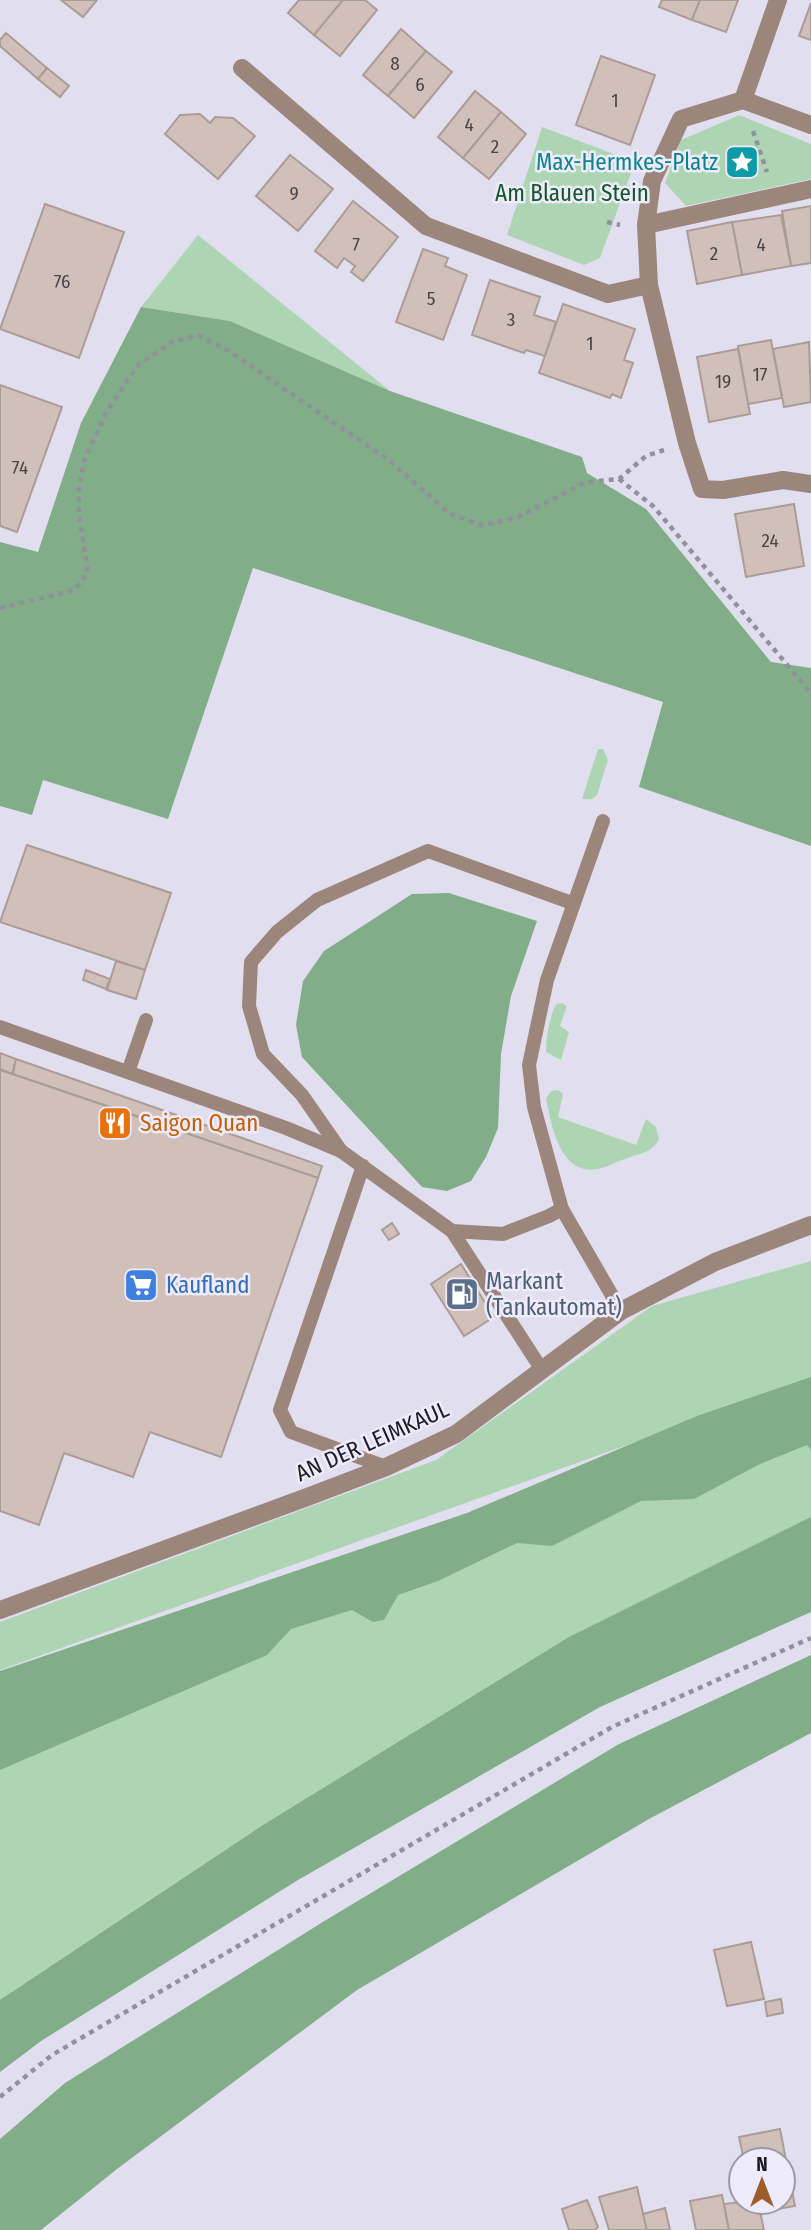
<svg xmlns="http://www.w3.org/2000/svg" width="811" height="2230" font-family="'Fira Sans Condensed',sans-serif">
<rect width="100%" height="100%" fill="#e1dfef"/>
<g fill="#aed5b3">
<polygon points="739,115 811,144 811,179 686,206 665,183 681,140"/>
<polygon points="542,127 635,162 600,258 584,265 507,235"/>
<polygon points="198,235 390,391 230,321 141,307"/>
<polygon points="598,749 603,749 608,760 597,795 592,799 582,799"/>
<path d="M562 1003 567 1006 560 1026 569 1032 561 1060 546 1052C546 1035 549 1020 556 1004Z"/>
<path d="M558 1090 563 1094 558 1117 636 1145 646 1119 656 1127 659 1140C650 1154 637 1154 622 1160 614 1163 605 1168 597 1169 560 1176 551 1124 546 1098L551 1091Z"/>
<polygon points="811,1261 811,1379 0,1670 0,1622 436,1460 652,1306"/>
<polygon points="811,1408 811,1529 0,2008 0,1718"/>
</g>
<g fill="#81ad88">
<polygon points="141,307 230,321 390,391 582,457 587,473 646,509 771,662 811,668 811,846 639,787 663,702 253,568 168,819 43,780 32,815 0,806 0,542 38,552 81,423"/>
<polygon points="449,893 537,921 511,996 501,1054 498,1128 486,1157 471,1181 447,1191 422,1187 302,1057 296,1025 303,981 324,951 412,894"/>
<polygon points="811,1377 811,1450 807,1445 758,1465 694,1499 641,1501 552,1546 517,1543 438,1581 398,1595 384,1620 373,1622 352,1610 291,1629 267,1655 0,1770 0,1671 467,1513 697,1416"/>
<polygon points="811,1517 811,1612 600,1707 298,1880 41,2041 0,2072 0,2000 263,1825 569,1637"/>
<polygon points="811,1655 811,1733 649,1819 357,1990 117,2169 41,2230 0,2230 0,2139 65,2083 326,1920 619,1744"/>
</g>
<g fill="#d0c0b9" stroke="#ab9c95" stroke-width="2">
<polygon points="61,0 97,0 83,17"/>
<polygon points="299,0 343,0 314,35 288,13"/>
<polygon points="343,0 365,0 377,10 340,56 314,35"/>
<polygon points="662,0 700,0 692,20 659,7"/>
<polygon points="700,0 738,0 726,32 692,20"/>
<polygon points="811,3 811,40 799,36"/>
<polygon points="401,29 426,51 388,96 363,75"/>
<polygon points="6,33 47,68 38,79 0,46 0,40"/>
<polygon points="426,51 452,72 414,118 388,96"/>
<polygon points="601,56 655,75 630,145 576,125"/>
<polygon points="47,68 69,86 60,97 38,79"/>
<polygon points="475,91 501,112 463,158 438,137"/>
<polygon points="501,112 526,134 489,179 463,158"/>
<polygon points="200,114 210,123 215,117 233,118 255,136 218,179 165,134 180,115"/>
<polygon points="290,155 333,189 298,231 256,196"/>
<polygon points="353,201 398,237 363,281 351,272 355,266 344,258 337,268 315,251"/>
<polygon points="45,204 124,232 79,358 0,329"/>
<polygon points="811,206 811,263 791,266 782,211"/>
<polygon points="781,215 791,266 742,275 732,222"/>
<polygon points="732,222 742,275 697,284 687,231"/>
<polygon points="423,249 448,258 445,266 467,275 443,340 396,322"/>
<polygon points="490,280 540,297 534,315 556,322 545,356 526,350 524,353 472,335"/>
<polygon points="563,304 635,329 624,360 633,363 621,398 612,394 610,398 539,373"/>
<polygon points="771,340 782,398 748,404 738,346"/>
<polygon points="809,342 811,402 784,407 773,349"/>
<polygon points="738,349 750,414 709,422 697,357"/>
<polygon points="0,385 62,407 17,532 0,526"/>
<polygon points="794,504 804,566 746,577 735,514"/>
<polygon points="27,845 171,893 145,970 0,922"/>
<polygon points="116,961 145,970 136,999 107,990"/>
<polygon points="86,970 110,979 106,989 83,980"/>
<polygon points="0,1053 16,1059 12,1074 0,1069"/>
<polygon points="16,1059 322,1166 318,1178 13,1074"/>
<polygon points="0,1070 318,1178 221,1457 150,1432 133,1477 64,1453 39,1525 0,1511"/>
<polygon points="392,1223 399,1234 389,1240 382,1230"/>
<polygon points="461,1264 494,1317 464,1336 431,1284"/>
<polygon points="751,1942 764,1999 727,2006 714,1950"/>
<polygon points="781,1999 783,2013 767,2016 765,2002"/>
<polygon points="780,2129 795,2206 760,2212 758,2202 783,2202 783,2160 744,2160 739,2137"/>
<polygon points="637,2187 647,2230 609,2230 599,2197"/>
<polygon points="722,2195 729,2230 696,2230 690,2201"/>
<polygon points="587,2200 598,2227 595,2230 569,2230 562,2209"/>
<polygon points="741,2202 758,2202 764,2230 729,2230 724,2204"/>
<polygon points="665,2208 670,2230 647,2230 643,2214"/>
</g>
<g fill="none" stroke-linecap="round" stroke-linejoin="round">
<g stroke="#92909c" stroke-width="4.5" stroke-dasharray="5 5" stroke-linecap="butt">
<polyline points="753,131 767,172"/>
<polyline points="607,222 620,225"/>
<polyline points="619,479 653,506 811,693"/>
<polyline points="0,608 75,590 88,572 79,514 79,487 85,458 107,411 139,364 172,342 198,335 229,351 390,461 450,514 482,525 516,518 586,482 619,479 646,456 664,450"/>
<polyline points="0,2097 52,2055 612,1727 811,1638"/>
</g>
<g stroke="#9c857a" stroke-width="14">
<polyline points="603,821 547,980 529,1065 534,1107 562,1209 621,1311"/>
<polyline points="0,1027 286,1128 341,1151"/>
<polyline points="128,1072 146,1020"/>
<polyline points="363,1166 280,1410 291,1432 386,1467"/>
<polyline points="562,1209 549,1216 503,1234 452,1231 341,1151 302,1095 263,1054 249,1006 251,962 277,932 317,900 428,851 572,903"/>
<polyline points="452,1231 542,1370"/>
</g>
<g stroke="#9c857a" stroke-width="18">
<polyline points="242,68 426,226 608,294 649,285"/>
<polyline points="743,100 778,0"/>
<polyline points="811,125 743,100 681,119 652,181 646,225 649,285 687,443 702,489 723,490 783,480 811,484"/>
<polyline points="646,225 811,189"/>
<polyline points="0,1610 310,1496 386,1467 456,1434 621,1311 715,1262 811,1225"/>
</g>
</g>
<defs>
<g id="sight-square" transform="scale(1.75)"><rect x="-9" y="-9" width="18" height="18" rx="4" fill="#0f9aa8" stroke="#eeecfc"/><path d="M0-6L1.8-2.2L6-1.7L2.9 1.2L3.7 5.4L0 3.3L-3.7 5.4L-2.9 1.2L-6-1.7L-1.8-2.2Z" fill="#fff"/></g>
<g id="restaurant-square" transform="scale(1.75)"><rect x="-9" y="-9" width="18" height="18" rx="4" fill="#e8710a" stroke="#eeecfc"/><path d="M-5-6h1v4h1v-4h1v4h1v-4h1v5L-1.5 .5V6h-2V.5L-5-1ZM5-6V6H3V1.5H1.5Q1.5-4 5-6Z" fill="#fff"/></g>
<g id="supermarket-square" transform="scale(1.75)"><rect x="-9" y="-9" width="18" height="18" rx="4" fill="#3f7fe0" stroke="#eeecfc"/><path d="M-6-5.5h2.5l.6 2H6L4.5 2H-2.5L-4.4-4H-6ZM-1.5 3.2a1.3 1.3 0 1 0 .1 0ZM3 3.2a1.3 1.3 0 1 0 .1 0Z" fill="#fff"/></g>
<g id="fuel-square" transform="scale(1.75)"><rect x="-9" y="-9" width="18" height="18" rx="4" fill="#5c6f8a" stroke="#eeecfc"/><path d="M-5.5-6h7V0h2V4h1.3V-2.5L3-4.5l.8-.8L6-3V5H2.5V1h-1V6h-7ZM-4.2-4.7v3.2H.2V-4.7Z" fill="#fff"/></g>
</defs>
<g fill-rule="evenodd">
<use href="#sight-square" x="742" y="162"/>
<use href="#restaurant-square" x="115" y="1123"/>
<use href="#supermarket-square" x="141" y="1285"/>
<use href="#fuel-square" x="462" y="1294"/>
</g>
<g text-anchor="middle" stroke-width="5" stroke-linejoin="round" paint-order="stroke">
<g font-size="19" fill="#4a4648">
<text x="395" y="70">8</text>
<text x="420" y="91">6</text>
<text x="615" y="107">1</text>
<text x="469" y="131">4</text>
<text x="495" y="153">2</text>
<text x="294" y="200">9</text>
<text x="356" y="251">7</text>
<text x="761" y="251">4</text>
<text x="714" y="260">2</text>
<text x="62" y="288">76</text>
<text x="431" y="305">5</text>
<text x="511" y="326">3</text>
<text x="590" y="350">1</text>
<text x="760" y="381">17</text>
<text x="723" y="388">19</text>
<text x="20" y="474">74</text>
<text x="770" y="547">24</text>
</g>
<g font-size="23" fill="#0d838f" stroke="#eeecfc" text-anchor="end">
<text x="718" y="170">Max-Hermkes-Platz</text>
</g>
<g font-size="23" fill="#135828" stroke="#eeecfc">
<text x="572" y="201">Am Blauen Stein</text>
</g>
<g font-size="23" fill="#c56008" stroke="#eeecfc" text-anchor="start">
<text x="140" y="1131">Saigon Quan</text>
</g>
<g font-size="23" fill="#4e5e75" stroke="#eeecfc" text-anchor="start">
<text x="486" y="1289">Markant<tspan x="486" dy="26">(Tankautomat)</tspan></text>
</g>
<g font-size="23" fill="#366cbe" stroke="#eeecfc" text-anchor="start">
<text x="166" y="1293">Kaufland</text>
</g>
<g font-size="23" fill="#1e1d22" stroke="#eeecfc">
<text transform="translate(372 1441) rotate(-24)" y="8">AN DER LEIMKAUL</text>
</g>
</g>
<g transform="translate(762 2181)"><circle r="33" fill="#eeecfc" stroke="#9b99a5" stroke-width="2"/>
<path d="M0-5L12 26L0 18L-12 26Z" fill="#9e5c2a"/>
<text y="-10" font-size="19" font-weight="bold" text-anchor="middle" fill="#1e1d22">N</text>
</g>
</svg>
